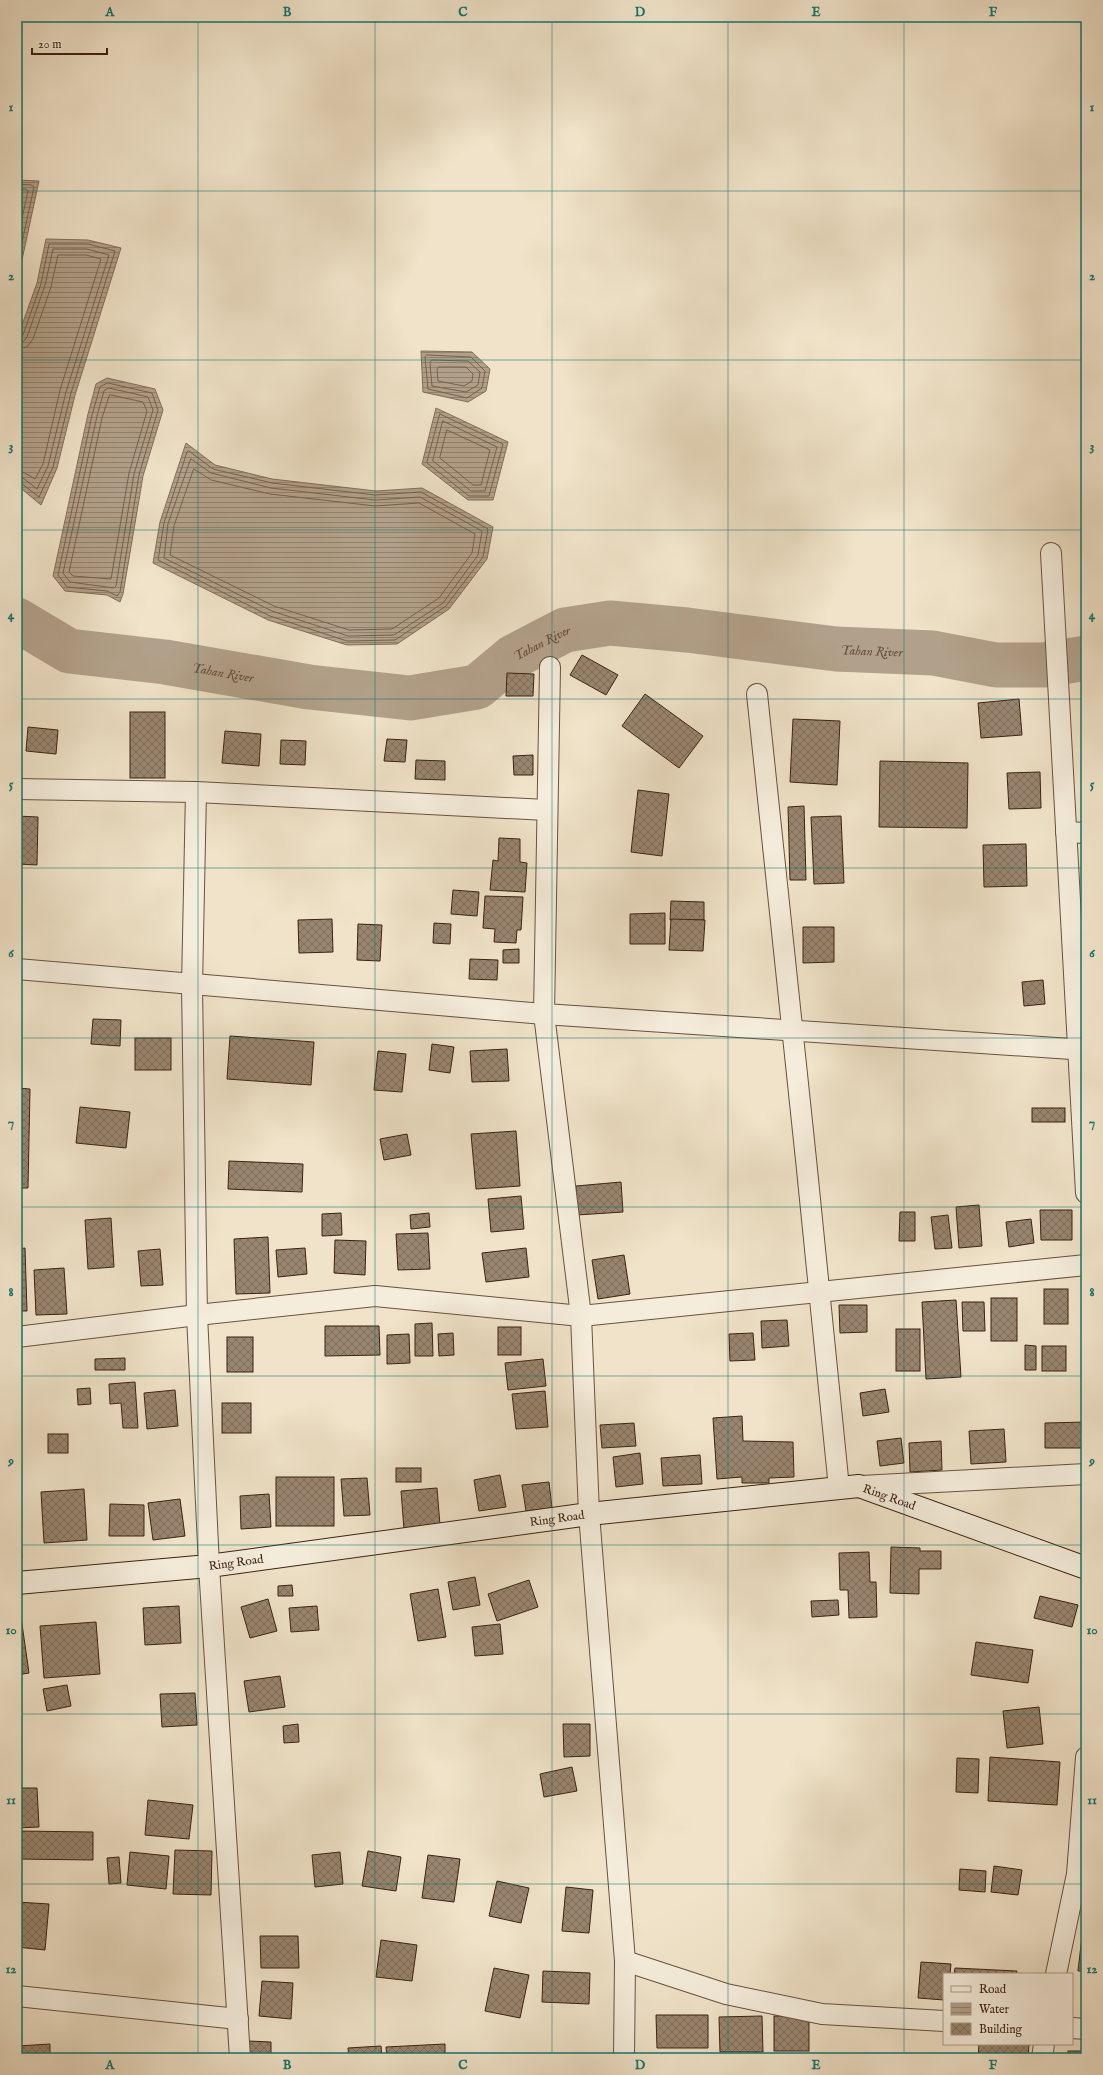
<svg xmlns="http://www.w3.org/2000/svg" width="1103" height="2075" font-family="'IM FELL English',serif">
<defs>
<pattern id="water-rules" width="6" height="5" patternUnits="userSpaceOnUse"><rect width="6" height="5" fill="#b2a18a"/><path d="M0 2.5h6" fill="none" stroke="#92836f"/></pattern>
<pattern id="building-cross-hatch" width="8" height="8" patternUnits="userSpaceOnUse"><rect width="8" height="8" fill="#998670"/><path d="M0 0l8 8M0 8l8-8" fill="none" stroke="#7e6d5b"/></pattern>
</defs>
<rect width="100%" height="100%" fill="#f0e3c9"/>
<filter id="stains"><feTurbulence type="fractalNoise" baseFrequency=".005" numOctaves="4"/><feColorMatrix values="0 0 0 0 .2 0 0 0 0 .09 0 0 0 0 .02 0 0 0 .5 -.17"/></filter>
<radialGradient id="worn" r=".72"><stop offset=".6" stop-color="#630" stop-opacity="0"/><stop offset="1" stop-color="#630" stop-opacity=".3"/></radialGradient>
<g fill="url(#water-rules)" stroke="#826e59">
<polygon points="17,180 39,181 17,283"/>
<polygon points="46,239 88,240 121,248 75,395 57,468 41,505 17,485 17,339 37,283"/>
<polygon points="421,351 472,352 490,369 486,391 468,402 423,392"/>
<polygon points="107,378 155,389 163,410 143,476 123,594 120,602 107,595 65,591 53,576 88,414 96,384"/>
<polygon points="436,408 508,442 493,500 468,500 422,464"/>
<polygon points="186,443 215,465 272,479 376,491 422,488 493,527 487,559 449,609 397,644 347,645 268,620 153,563 160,522"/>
</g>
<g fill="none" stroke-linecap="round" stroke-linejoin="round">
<g stroke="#76614d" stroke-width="1">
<polyline points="17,184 32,185 34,187 17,265"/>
<polyline points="17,189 26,189 28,191 17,241"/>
<polyline points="17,338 23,335 41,284 49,244 88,244 115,251 71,393 53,467 39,497 21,483 17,482"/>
<polyline points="17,343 23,342 27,337 45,285 53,249 87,249 109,255 66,392 48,466 37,489 23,478 17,477"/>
<polyline points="17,349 27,347 33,339 51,287 58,255 86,255 101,259 60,390 43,464 35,479 25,473 17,471"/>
<polygon points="427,355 471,357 485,371 482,388 467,398 428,389 425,357"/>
<polygon points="432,360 468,361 480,372 478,385 466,392 432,386 430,363"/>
<polygon points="439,367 466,367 473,374 472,381 464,386 438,381 437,369"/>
<polygon points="108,383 152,393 158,410 139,475 120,592 117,596 107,591 67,587 58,575 92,415 100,387"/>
<polygon points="109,388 148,397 153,410 134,474 116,586 114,588 70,582 63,573 97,416 104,391"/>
<polygon points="111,395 143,402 147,411 129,473 111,579 73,576 69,572 102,418 109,396"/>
<polygon points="440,414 503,444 489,496 469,496 427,463"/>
<polygon points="443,421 497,447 485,491 471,491 433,461"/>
<polygon points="447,430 490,450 481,485 473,485 440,458"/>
<polygon points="189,451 213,469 272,483 375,495 421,492 488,529 483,557 446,606 395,640 347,641 270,616 158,560 164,523 187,452"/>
<polygon points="191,459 211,473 271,488 375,500 420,497 482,531 478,555 443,603 394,635 348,636 272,611 164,558 168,524"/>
<polygon points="194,469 211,480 270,494 375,506 419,503 475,534 472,553 439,598 392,629 349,630 274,606 170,555 174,526"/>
</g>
<path stroke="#b2a18a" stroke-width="45" id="s1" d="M17 620 69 651 165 662 309 687 410 698 477 687 513 657 565 630 610 623 687 630 836 649 933 653 996 665H1044L1086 658"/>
</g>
<g fill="url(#building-cross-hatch)" stroke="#3b2110">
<polygon points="582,655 618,675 606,695 570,675"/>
<polygon points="507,673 534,674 533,696 506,696"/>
<polygon points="645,694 703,736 679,768 622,726"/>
<polygon points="1019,699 1022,735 981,738 978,703"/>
<rect x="130" y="712" width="35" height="66"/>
<polygon points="793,719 840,721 837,785 790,782"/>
<polygon points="28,727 58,730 56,754 26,751"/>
<rect x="1082" y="730" width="4" height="24"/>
<polygon points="225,731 261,734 259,766 222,763"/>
<polygon points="18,732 18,773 17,773 17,732"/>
<polygon points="387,739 407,740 405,762 384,761"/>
<polygon points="281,740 306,741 305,765 280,764"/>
<polygon points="533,755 533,775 514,775 513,756"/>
<polygon points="416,760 445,761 445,780 415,779"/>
<polygon points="880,761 968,763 967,828 879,827"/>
<polygon points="1040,772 1041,808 1009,809 1007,773"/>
<polygon points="638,790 669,794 662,856 631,852"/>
<polygon points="804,806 806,880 790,880 788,807"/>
<polygon points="17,816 38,817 37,865 17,864"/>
<polygon points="841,816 844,883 814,884 811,817"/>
<polygon points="499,838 520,839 520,862 527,863 525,892 490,890 493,860 498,861"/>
<polygon points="1026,844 1027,886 984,887 983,845"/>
<polygon points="453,890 479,892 477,916 451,914"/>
<polygon points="485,896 523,897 521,930 517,930 516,943 494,942 495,929 483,928"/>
<polygon points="671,901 704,902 704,920 670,920"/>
<polygon points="665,913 665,944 630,944 630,914"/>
<polygon points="332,919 333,952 299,953 298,920"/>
<polygon points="671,919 705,920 703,951 669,950"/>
<polygon points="434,923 451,924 450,944 433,943"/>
<polygon points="358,924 382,925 380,961 357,960"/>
<polygon points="803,927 834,927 834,962 803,963"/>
<polygon points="519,949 519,963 503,963 503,950"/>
<polygon points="470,959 498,960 497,980 469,979"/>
<polygon points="1043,980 1045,1004 1024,1006 1022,982"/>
<rect x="17" y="1002" width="3" height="20"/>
<polygon points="93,1019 121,1020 120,1046 91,1044"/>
<polygon points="230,1036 314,1042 311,1085 227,1079"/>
<rect x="135" y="1038" width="36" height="32"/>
<polygon points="432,1044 454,1047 450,1073 429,1070"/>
<polygon points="507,1049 509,1081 472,1082 470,1051"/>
<polygon points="378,1051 406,1054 402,1092 374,1090"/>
<polygon points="17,1088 30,1089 28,1188 17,1188"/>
<polygon points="80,1107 130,1112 126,1148 76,1143"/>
<rect x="1032" y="1108" width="33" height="14"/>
<polygon points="516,1131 520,1186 476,1189 471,1134"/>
<polygon points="407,1134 411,1155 384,1160 380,1139"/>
<polygon points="229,1161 303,1164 302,1192 228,1189"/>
<polygon points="621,1182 623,1212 577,1215 576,1186"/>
<polygon points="521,1196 524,1229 491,1232 488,1199"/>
<polygon points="979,1205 982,1246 959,1248 956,1207"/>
<polygon points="1040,1210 1072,1210 1072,1240 1041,1240"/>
<polygon points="900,1212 915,1212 915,1241 899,1241"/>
<polygon points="341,1213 342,1235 322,1236 322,1214"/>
<polygon points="429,1213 430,1227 411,1229 410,1215"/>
<polygon points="948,1215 952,1248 935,1249 931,1217"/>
<polygon points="111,1218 114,1267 88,1269 85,1220"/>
<polygon points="1031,1219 1034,1243 1009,1247 1006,1222"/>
<polygon points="428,1233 430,1269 398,1270 396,1234"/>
<polygon points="268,1237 270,1293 236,1294 234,1239"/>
<polygon points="335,1240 366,1241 365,1275 334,1273"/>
<polygon points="25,1248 27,1311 17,1311 17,1249"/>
<polygon points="305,1248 307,1274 278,1277 276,1250"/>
<polygon points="526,1248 529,1277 486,1282 482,1253"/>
<polygon points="160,1249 163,1285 141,1286 138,1251"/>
<polygon points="624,1255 630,1294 598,1299 592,1260"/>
<polygon points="64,1268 67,1314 36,1315 34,1270"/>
<rect x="1044" y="1289" width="24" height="35"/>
<rect x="991" y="1298" width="26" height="43"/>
<polygon points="956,1300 961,1377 926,1379 922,1302"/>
<polygon points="962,1302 984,1302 985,1331 963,1331"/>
<polygon points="839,1305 867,1305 867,1332 840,1333"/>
<polygon points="787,1320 789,1346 762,1348 761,1321"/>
<polygon points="432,1323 433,1356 415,1356 415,1324"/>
<polygon points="325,1326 379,1326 380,1355 325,1356"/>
<rect x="498" y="1327" width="23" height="28"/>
<rect x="896" y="1329" width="24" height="42"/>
<polygon points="453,1333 454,1355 439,1356 438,1334"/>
<polygon points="753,1333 755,1360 730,1361 729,1334"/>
<polygon points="409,1334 410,1363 387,1364 387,1335"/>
<rect x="227" y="1337" width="26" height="35"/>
<polygon points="1025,1345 1036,1346 1036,1370 1025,1370"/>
<rect x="1042" y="1346" width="24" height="25"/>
<polygon points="125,1358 125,1370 95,1370 95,1359"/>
<polygon points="543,1359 546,1386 508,1390 505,1363"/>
<polygon points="135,1382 138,1428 123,1428 121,1403 110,1404 109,1384"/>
<polygon points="90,1388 91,1404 78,1405 77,1389"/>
<polygon points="885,1389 889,1412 863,1416 860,1393"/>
<polygon points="175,1390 178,1426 147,1429 144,1393"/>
<polygon points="545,1391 548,1427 516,1429 512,1394"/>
<rect x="222" y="1403" width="29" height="30"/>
<polygon points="742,1416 743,1441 793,1442 794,1477 769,1478 769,1483 742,1483 742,1477 717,1479 713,1418"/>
<polygon points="1086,1422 1086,1448 1045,1448 1045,1423"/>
<polygon points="634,1423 636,1446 602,1448 600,1425"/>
<polygon points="1004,1429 1006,1462 971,1464 969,1431"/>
<rect x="48" y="1434" width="20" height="19"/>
<polygon points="901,1438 904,1463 880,1466 877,1441"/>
<polygon points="941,1441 942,1470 910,1472 909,1443"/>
<polygon points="640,1453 643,1484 616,1487 613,1457"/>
<polygon points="700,1455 702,1484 663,1486 661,1458"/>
<rect x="396" y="1468" width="25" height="14"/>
<polygon points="500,1475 506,1507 479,1511 474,1480"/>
<rect x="276" y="1477" width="58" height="49"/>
<polygon points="367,1478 370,1515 344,1516 341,1479"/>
<polygon points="549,1482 552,1508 526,1511 522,1485"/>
<polygon points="437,1488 440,1525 404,1529 401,1491"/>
<polygon points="84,1489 87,1540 44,1543 41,1492"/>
<polygon points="269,1494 271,1527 241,1529 240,1496"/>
<polygon points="180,1499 185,1536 153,1540 148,1503"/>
<polygon points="110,1504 144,1505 144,1536 109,1536"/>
<polygon points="17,1543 21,1543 22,1558 17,1558"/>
<polygon points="891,1547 920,1548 920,1551 941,1551 941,1569 919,1569 919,1594 890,1593"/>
<polygon points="869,1552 870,1582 876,1582 877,1617 849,1618 848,1590 840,1590 839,1553"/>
<polygon points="475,1577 480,1605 453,1610 448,1582"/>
<polygon points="529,1580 538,1607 497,1621 488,1594"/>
<polygon points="292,1585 293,1596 278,1596 278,1586"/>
<polygon points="438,1589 446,1637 418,1641 410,1594"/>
<polygon points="1040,1596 1078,1605 1072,1627 1034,1618"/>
<polygon points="268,1599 277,1631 250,1638 241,1607"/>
<polygon points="838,1600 839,1615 812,1617 811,1601"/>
<polygon points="179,1606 181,1643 145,1645 143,1608"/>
<polygon points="317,1606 319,1630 291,1632 289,1608"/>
<polygon points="21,1617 29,1673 17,1675 17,1618"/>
<polygon points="96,1622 100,1674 44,1678 40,1626"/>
<polygon points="500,1624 503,1654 475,1656 472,1627"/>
<polygon points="976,1642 1033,1650 1028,1683 971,1675"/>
<polygon points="280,1676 285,1707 249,1712 244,1681"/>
<polygon points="67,1685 71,1706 47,1711 43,1689"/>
<polygon points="195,1693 197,1725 162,1727 160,1694"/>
<polygon points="1039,1707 1043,1744 1007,1748 1003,1711"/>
<polygon points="298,1724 299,1742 284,1743 283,1726"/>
<polygon points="563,1724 590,1724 590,1756 564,1757"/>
<polygon points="990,1757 1060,1762 1057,1805 988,1801"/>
<polygon points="957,1758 979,1759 978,1793 956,1792"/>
<polygon points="572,1767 577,1791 544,1797 540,1774"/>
<polygon points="17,1788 37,1788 39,1827 17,1828"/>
<polygon points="148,1800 193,1805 189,1839 145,1835"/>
<polygon points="17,1831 93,1832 93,1860 17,1859"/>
<polygon points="175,1850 212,1851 211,1895 173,1894"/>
<polygon points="368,1851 401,1857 396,1891 362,1886"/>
<polygon points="130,1852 169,1856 166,1889 127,1885"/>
<polygon points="340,1852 343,1884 315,1887 312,1855"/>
<polygon points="428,1855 460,1859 454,1902 422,1898"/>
<polygon points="119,1857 121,1883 109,1884 107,1858"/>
<polygon points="994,1866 1022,1870 1018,1895 991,1892"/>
<polygon points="960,1869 986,1871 985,1892 959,1890"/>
<polygon points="497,1881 529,1888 521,1923 489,1916"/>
<polygon points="566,1887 593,1890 589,1933 562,1931"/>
<polygon points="17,1902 49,1904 45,1950 17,1947"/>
<polygon points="260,1936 298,1936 299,1968 261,1968"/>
<polygon points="1082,1936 1086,1936 1086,1971 1078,1971"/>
<polygon points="381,1940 417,1945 412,1981 376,1977"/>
<polygon points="921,1962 951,1964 950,1974 944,1974 944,2000 918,1998"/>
<polygon points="494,1968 529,1975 520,2018 485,2011"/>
<polygon points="955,1968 1017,1971 1016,1974 954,1974"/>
<polygon points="543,1971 590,1973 589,2004 542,2002"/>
<polygon points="262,1981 293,1983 291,2019 259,2016"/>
<polygon points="656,2015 708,2015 708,2048 657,2048"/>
<polygon points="762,2016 763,2052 720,2052 719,2017"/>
<rect x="774" y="2016" width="35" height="35"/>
<polygon points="248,2041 271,2042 271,2058 248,2058"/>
<polygon points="50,2044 50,2058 17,2058 17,2046"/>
<polygon points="445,2044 445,2058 387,2058 386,2047"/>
<polygon points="979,2044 1029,2044 1028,2058 978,2058"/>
<polygon points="381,2046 382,2058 349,2058 348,2048"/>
<rect x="1068" y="2051" width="18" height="7"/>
</g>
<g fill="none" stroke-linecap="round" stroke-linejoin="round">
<g stroke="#68523e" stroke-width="22">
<g id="street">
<polyline points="1051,553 1086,1193"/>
<polyline points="550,667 544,1014 581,1316 589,1514 625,1961 624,2058"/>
<path d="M757 694C784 959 814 1223 839 1488"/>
<polyline points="17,789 196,792 546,810"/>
<polyline points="196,792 192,985 197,1315 209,1566 240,2058"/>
<polyline points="1066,832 1086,833"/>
<polyline points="17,969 544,1014 1086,1050"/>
<polyline points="17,1337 197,1315 375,1296 581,1316 1086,1265"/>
<polyline points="861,1486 1086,1474"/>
<polyline points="625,1961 726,1994 822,2014 944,2021"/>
<polyline points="1056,1974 1077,1874 1086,1757"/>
<polyline points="17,1996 238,2019"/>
<polyline points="1072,2028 1086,2029"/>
<polyline points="1042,2058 1044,2044"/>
</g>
</g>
<g stroke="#3b2110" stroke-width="24">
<g id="secondary">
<path id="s2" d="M17 1583 209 1566 589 1514 859 1486 1086 1568"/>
</g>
</g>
<use href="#street" stroke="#f5eddc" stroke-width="20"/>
<use href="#secondary" stroke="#f5eddc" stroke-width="22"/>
</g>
<path fill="none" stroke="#0f766e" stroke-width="1" stroke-opacity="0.55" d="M198 17V2058M375 17V2058M552 17V2058M728 17V2058M904 17V2058M17 191H1086M17 360H1086M17 530H1086M17 699H1086M17 868H1086M17 1038H1086M17 1207H1086M17 1376H1086M17 1545H1086M17 1714H1086M17 1884H1086"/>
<g text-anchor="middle" stroke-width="4" stroke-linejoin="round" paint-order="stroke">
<g font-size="12" fill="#3b2110" stroke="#f5eddc">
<text dy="4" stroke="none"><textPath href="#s2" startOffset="880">Ring Road</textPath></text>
<text dy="4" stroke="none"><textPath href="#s2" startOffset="544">Ring Road</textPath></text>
<text dy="4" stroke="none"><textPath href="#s2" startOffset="220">Ring Road</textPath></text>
</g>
<g font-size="13" font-style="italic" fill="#654e3b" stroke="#f5eddc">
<text dy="5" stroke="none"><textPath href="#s1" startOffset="552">Tahan River</textPath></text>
<text dy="5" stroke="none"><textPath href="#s1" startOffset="887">Tahan River</textPath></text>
<text dy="5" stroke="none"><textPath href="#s1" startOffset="216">Tahan River</textPath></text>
</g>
</g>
<rect width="1103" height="2075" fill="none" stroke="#f0e3c9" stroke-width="44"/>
<rect x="943" y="1973" width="130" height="72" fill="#f5eddc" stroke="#ab9b8a"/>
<rect x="951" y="1986" width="20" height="6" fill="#f5eddc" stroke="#ab9b8a"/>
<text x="979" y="1993" font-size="12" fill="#3b2110">Road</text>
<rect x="951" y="2003" width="20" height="12" fill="url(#water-rules)" stroke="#ab9b8a"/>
<text x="979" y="2013" font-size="12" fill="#3b2110">Water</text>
<rect x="951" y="2023" width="20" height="12" fill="url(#building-cross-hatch)" stroke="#ab9b8a"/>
<text x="979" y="2033" font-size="12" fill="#3b2110">Building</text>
<path d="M32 48v6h75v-6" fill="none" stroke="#3b2110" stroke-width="2"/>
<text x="38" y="48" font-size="12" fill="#3b2110" stroke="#f5eddc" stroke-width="3" paint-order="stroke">20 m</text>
<rect x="22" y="22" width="1059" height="2031" fill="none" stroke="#0f766e" stroke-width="1.5"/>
<g font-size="13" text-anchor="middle" font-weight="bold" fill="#0f766e">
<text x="110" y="16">A</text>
<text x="287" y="16">B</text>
<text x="463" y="16">C</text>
<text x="640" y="16">D</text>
<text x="816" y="16">E</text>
<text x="993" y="16">F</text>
<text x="11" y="111">1</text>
<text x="1092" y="111">1</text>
<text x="11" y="280">2</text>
<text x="1092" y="280">2</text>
<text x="11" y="450">3</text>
<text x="1092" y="450">3</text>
<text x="11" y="619">4</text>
<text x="1092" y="619">4</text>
<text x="11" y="788">5</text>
<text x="1092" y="788">5</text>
<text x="11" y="957">6</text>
<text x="1092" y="957">6</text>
<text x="11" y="1127">7</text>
<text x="1092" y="1127">7</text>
<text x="11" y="1296">8</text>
<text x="1092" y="1296">8</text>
<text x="11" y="1465">9</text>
<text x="1092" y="1465">9</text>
<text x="11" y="1634">10</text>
<text x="1092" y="1634">10</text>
<text x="11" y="1804">11</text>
<text x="1092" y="1804">11</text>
<text x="11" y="1973">12</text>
<text x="1092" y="1973">12</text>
<text x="110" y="2069">A</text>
<text x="287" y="2069">B</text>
<text x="463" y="2069">C</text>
<text x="640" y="2069">D</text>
<text x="816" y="2069">E</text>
<text x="993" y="2069">F</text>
</g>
<rect width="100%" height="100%" filter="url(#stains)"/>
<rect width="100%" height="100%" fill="url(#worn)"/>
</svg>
